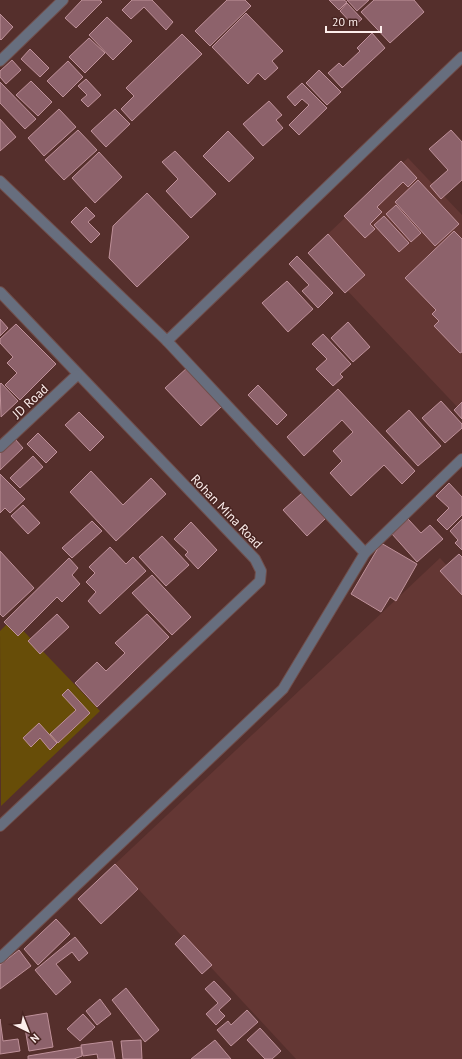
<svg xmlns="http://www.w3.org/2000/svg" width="462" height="1059" font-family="'PT Sans',sans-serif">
<rect width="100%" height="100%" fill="#552f2c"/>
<g fill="#643734">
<polygon points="408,158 462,215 462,412 310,251"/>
<polygon points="440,558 462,582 462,1059 296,1059 115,864"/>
</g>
<polygon fill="#674d08" points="12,619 100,711 1,806 0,631"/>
<g fill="#8d626b" stroke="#bf919a">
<polygon points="82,0 100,0 102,2 76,28 65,18"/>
<polygon points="132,0 152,0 173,22 166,30 144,7 131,19 122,10"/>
<polygon points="227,0 245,0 251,6 210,46 195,31"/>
<polygon points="329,0 344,0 347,2 339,10"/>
<polygon points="347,0 369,0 357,11"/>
<polygon points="374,0 414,0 424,12 390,43 361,12"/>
<polygon points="347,3 362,19 354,26 340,11"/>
<polygon points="246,13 283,51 272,61 278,68 265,80 258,73 248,84 212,47"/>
<polygon points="0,14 13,27 1,40 0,39"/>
<polygon points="107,17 132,41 113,60 89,35"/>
<polygon points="372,33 385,48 342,88 328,73 339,63 343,67 360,51 357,48"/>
<polygon points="182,34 202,54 132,121 121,109 134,96 126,88"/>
<polygon points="89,38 105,53 85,73 69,57"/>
<polygon points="30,49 49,68 40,77 21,59"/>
<polygon points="12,60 21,70 6,84 0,77 0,71"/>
<polygon points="68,61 83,77 63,97 47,81"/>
<polygon points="319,70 341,92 327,105 306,83"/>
<polygon points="86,79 101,95 88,107 81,100 87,95 78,86"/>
<polygon points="31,81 52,102 38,116 16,95"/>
<polygon points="0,82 36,119 25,129 0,103"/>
<polygon points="302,83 327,108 299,135 289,125 309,105 302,99 295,106 287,97"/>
<polygon points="269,101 282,115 276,120 283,128 263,146 243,124"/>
<polygon points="59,109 76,127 44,156 28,138"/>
<polygon points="115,109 130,124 106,147 91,131"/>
<polygon points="0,119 16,137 0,151"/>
<polygon points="78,130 97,150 64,180 45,160"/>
<polygon points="451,130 462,142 462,180 441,199 430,186 448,170 429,149"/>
<polygon points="228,131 254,158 229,182 203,156"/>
<polygon points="175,151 216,194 191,218 166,191 178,179 162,162"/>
<polygon points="99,152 122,177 95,203 72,178"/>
<polygon points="401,161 417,178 408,187 403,182 377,207 382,212 370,224 375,229 365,238 344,216"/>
<polygon points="418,180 459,224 435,246 395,202"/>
<polygon points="147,193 189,237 137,287 109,258 113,226"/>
<polygon points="396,205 421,233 411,242 386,214"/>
<polygon points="86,207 95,216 88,222 100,234 91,243 71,222"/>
<polygon points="384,216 409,243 399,252 374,225"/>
<polygon points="454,231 462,239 462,352 460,353 434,326 439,321 432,314 436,310 405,278"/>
<polygon points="328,234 365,275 345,293 308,253"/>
<polygon points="297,256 333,293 318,308 302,291 309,285 289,264"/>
<polygon points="287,281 313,309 288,332 262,303"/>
<polygon points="0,319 8,328 0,336"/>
<polygon points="348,322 370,347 353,362 331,338"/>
<polygon points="16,324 56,364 20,400 5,385 17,373 7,363 13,357 0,343 0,339"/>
<polygon points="323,334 351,364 340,374 343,377 333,386 316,369 327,359 312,344"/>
<polygon points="188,367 223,405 201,426 165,388"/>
<polygon points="1,383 18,401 1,417 0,384"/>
<polygon points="258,385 287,415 277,425 248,395"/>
<polygon points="338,389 415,471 402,484 384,465 351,496 330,473 342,461 333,451 353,432 342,420 304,456 287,437"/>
<polygon points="441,401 462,424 462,428 445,443 422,418"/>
<polygon points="462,402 462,419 454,410"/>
<polygon points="409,410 441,446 418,466 386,431"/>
<polygon points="79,412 104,437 90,451 65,425"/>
<polygon points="38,433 57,452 46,463 27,444"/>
<polygon points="15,439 23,448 0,470 0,453"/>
<polygon points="33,456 43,467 20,488 10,478"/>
<polygon points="91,471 123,505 151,478 166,494 116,541 70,492"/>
<polygon points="0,474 25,499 10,513 5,508 0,513"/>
<polygon points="449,483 462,497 462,515 447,530 437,520 449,508 436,496"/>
<polygon points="302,493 326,518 307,536 283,510"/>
<polygon points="23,505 40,523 28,534 11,516"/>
<polygon points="408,519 421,533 430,525 443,539 417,562 392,534"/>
<polygon points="462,519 462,550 455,543 458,540 450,531"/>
<polygon points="92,521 102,531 72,558 62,548"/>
<polygon points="191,522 217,550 198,569 185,555 188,552 174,539"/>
<polygon points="162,536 189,565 166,586 139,557"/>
<polygon points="381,543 417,564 396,601 390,597 381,612 351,594"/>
<polygon points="110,547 126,564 133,557 146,571 100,614 88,601 96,592 86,582 95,573 89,567"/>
<polygon points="0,551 34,588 3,617 0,614"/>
<polygon points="459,554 462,557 462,595 440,571"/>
<polygon points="69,558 78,568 72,575 80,584 62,602 57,597 18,636 4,622"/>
<polygon points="152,575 191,617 172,635 132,593"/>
<polygon points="57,614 69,627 40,654 28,641"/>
<polygon points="147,614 169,637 97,707 75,683 97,662 106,671 125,653 115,643"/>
<polygon points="68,689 90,713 58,743 50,734 76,710 62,695"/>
<polygon points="39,723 57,743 50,750 40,738 31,747 23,738"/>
<polygon points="115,864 138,889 101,924 78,899"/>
<polygon points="56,919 70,934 38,965 24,949"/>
<polygon points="184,935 212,965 202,974 175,944"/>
<polygon points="75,937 88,953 79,961 72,952 56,964 71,982 56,995 35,970"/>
<polygon points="19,950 31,966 0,989 0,965"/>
<polygon points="214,981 231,999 219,1010 225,1016 216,1025 206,1014 218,1003 205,989"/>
<polygon points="126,988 159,1030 145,1042 112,1000"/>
<polygon points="100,999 111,1014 97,1025 86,1011"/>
<polygon points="247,1010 258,1022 231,1046 217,1030 228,1021 231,1025"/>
<polygon points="47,1013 53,1047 29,1051 23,1017"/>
<polygon points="83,1014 95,1027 80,1041 67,1029"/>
<polygon points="0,1019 3,1041 18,1039 20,1051 0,1054"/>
<polygon points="260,1028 281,1051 272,1059 265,1059 247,1040"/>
<polygon points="141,1040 142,1059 123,1059 121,1041"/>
<polygon points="215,1040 231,1059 191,1059"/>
<polygon points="112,1041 115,1059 98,1059 97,1054 83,1056 81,1045"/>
<polygon points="81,1047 82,1056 74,1059 28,1059 28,1056"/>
</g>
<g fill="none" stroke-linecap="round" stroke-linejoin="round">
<g stroke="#704e4b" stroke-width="12">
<g id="street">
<polyline points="0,61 63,0"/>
<polyline points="0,181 167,341 365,553"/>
<polyline points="0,292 255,559 261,571 260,581 0,826"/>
<polyline points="167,341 462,57"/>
<polyline points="0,447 77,375"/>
<polyline points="0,958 283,689 365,553 462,459"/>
</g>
</g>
<use href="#street" stroke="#676e7e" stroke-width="10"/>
</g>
<g text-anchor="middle" stroke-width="3" stroke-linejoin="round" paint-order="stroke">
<g font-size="13" fill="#fdeeec" stroke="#492522">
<text transform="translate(30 401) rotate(-43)" y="5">JD Road</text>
<text transform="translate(227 511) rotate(46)" y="5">Rohan Mina Road</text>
</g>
</g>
<g transform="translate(28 1031) rotate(137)" stroke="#492522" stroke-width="3" paint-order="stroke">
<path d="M0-3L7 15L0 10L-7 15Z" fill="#fdeeec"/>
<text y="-6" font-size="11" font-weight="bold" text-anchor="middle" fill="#fdeeec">N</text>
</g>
<path d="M326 26v6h55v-6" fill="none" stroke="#fdeeec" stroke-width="2"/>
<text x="332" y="26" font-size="12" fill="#fdeeec" stroke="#492522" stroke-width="3" paint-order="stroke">20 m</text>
</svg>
